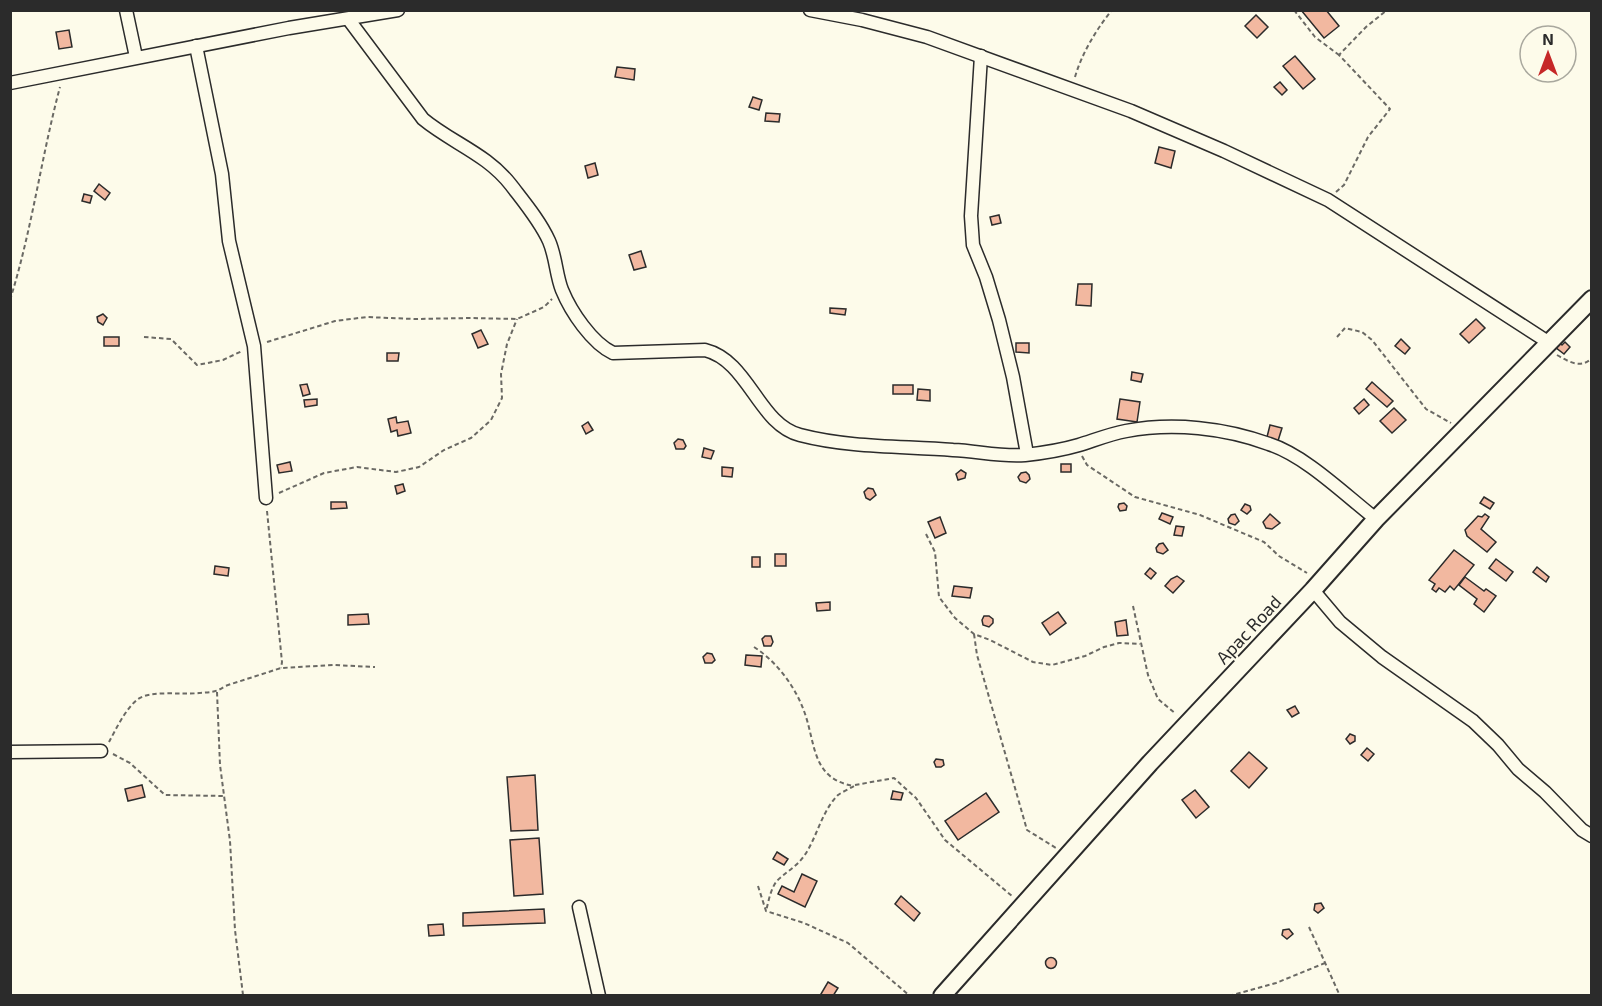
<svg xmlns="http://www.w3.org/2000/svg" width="1602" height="1006" font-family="'Exo 2',sans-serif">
<rect width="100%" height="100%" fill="#fdfbea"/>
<g fill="#f2b8a0" stroke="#2b2b2b" stroke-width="1.5">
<polygon points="1301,10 1326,10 1339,26 1324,38"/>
<polygon points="1256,15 1268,27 1257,38 1245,26"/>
<polygon points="69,30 72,47 59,49 56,32"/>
<polygon points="1295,56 1315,79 1303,89 1283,66"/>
<polygon points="617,67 635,69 634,80 615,77"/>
<polygon points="1280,82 1287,90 1282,95 1274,87"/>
<polygon points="753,97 762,100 759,110 749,107"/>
<polygon points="766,113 780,114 779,122 765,121"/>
<polygon points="1159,147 1175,151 1171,168 1155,163"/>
<polygon points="595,163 598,175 588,178 585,166"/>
<polygon points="99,184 110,193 105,200 94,191"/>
<polygon points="84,194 92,196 90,203 82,201"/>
<polygon points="999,215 1001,223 992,225 990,217"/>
<polygon points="641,251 646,267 634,270 629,255"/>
<polygon points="1078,284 1092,284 1091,306 1076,305"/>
<polygon points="830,308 846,309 845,315 830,313"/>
<polygon points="103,314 107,318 103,325 98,322 97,317"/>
<polygon points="1476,319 1485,328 1469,343 1460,334"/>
<polygon points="481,330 488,344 478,348 472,334"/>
<rect x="104" y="337" width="15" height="9"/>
<polygon points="1401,339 1410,348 1405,354 1395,346"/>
<polygon points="1559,342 1562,345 1565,342 1570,347 1564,354 1555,347"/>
<polygon points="1016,343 1029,343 1029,353 1016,352"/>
<polygon points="387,353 399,353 398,361 387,361"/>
<polygon points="1132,372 1143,374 1141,382 1131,380"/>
<polygon points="1372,382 1393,401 1387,407 1366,389"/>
<polygon points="307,384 310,394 303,396 300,385"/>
<rect x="893" y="385" width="20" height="9"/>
<polygon points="918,389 930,390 930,401 917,400"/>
<polygon points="317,399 317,405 305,407 304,400"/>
<polygon points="1120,399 1140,402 1137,422 1117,419"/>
<polygon points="1364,399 1369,405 1359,414 1354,408"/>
<polygon points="1394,408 1406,420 1392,433 1380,421"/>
<polygon points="396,417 397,423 408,421 411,433 398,436 397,430 391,432 388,419"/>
<polygon points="588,422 593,430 586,434 582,426"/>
<polygon points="1270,425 1282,428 1277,444 1266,441"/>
<polygon points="678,439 683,440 686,446 684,449 676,449 674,443"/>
<polygon points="704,448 714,451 711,459 702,457"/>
<polygon points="290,462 292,471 279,473 277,465"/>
<rect x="1061" y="464" width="10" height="8"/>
<polygon points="722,467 733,468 732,477 722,476"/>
<polygon points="961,470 966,473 965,478 958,480 956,474"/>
<polygon points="1026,472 1029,475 1030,479 1026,483 1020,481 1018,477 1021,473"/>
<polygon points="403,484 405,491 397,494 395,486"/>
<polygon points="868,488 873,489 876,495 870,500 866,498 864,492"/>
<polygon points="1484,497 1494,503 1490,509 1480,503"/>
<polygon points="331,502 346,502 347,508 331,509"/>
<polygon points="1124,503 1127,506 1126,510 1120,511 1118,507 1119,504"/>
<polygon points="1245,504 1250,506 1251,510 1247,514 1241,510"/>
<polygon points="1162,513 1173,517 1170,524 1159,519"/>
<polygon points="1235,514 1239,521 1235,525 1229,523 1228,519 1231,515"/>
<polygon points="1270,514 1280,523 1272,529 1266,528 1263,522"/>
<polygon points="1485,514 1489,517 1481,529 1496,542 1487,552 1467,536 1465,530 1478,516 1482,517"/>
<polygon points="940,517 946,533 935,538 928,522"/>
<polygon points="1176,526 1184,527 1182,536 1174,535"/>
<polygon points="1163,543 1168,550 1163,554 1157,552 1156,548 1159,544"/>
<polygon points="1454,550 1474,565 1454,590 1450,586 1445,592 1439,588 1436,592 1432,589 1435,584 1429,580"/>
<rect x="775" y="554" width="11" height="12"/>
<rect x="752" y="557" width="8" height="10"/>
<polygon points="1496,559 1513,572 1506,581 1489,568"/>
<polygon points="215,566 229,568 228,576 214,574"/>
<polygon points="1537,567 1549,577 1546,582 1533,572"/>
<polygon points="1150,568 1156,573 1151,579 1145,574"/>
<polygon points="1177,576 1184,581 1173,593 1165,586 1171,579"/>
<polygon points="1465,577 1484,591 1486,589 1496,596 1484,612 1474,604 1477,599 1459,585"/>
<polygon points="954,586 972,588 970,598 952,596"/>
<polygon points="830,602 830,610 817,611 816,603"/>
<polygon points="1058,612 1066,623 1050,635 1042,623"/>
<polygon points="368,614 369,624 348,625 348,615"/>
<polygon points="984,616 989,616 993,619 993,623 989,627 983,625 982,620"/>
<polygon points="1126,620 1128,635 1117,636 1115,622"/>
<polygon points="765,636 771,636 773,642 771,646 764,646 762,639"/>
<polygon points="707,653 712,654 715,660 712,663 705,663 703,657"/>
<polygon points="746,655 762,656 761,667 745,665"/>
<polygon points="1295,706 1299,713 1292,717 1287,710"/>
<polygon points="1350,734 1355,736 1355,741 1350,744 1346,739"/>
<polygon points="1367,748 1374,754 1368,761 1361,755"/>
<polygon points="1249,752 1267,768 1249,788 1231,771"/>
<polygon points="936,759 943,760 944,765 941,767 936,767 934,762"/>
<polygon points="535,775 538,830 511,831 507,777"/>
<polygon points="142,785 145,797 128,801 125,789"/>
<polygon points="1195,790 1209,807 1196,818 1182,800"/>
<polygon points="893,791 903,793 901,800 891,799"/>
<polygon points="986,793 999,812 958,840 945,821"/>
<polygon points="539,838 543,894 514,896 510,840"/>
<polygon points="777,852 788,859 784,865 773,859"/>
<polygon points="802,874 817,881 805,907 778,894 782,886 794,892"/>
<polygon points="901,896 920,913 914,921 895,904"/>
<polygon points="1321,903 1324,908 1318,913 1314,910 1315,904"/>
<polygon points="544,909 545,923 463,926 463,913"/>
<polygon points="443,924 444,935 429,936 428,925"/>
<polygon points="1289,929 1293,934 1287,939 1282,935 1283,930"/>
<circle cx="1051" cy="963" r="5.5"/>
<polygon points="828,982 838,988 833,996 823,996 821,994"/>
</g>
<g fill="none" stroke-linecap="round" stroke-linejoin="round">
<g stroke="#2b2b2b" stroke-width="15">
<g id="street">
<polyline points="126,10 136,57"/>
<polyline points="810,10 862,20 927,37 1131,111 1224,151 1328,200 1548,342"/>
<path d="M349 20 423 119C452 143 487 154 511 185 524 202 540 221 549 241 556 257 556 275 562 290 571 312 592 343 613 353L705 350C749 361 758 424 800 435 850 448 903 446 953 450 977 451 1001 457 1025 455 1043 453 1062 450 1079 445 1095 440 1110 434 1126 431 1173 422 1225 428 1269 444 1306 456 1345 495 1376 519"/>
<polyline points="196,46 222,174 229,241 254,346 266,498"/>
<polyline points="981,56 971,216 973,245 986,277 999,320 1013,377 1027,454"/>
<polyline points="10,83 289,28 398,10"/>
<polyline points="1313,590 1340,622 1382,657 1473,721 1498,745 1518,769 1545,792 1582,830 1592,836"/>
<polyline points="10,752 101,751"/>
<polyline points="579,907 599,996"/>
</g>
</g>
<g stroke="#2b2b2b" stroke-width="20">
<polyline id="secondary" points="942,996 1150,763 1313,590 1376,519 1592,299"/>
</g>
<g stroke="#6a6964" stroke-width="2" stroke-dasharray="4.5 3" stroke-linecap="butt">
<polyline points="1294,10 1315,37 1339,55"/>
<path d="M1075 77C1082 53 1096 30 1112 10"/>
<polyline points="1336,192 1344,185 1368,137 1390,109 1339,55 1366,27 1387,10"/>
<path d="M10 300C32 230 41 158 60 87"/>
<polyline points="144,337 171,339 197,365 223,360 242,351"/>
<polyline points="1337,337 1345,328 1362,332 1372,340 1426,409 1451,423"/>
<polyline points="267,342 335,321 367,317 414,319 471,318 517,319 544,307 552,299"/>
<path d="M1557 355C1569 362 1581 369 1592 358"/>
<polyline points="1082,456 1087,465 1135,497 1200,515 1264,542 1279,556 1307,573"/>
<polyline points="279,493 324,473 357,467 396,472 419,467 444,450 471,438 491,420 502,398 501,374 507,344 517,319"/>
<polyline points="267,511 282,662 281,668"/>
<polyline points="926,534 935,552 939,597 955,618 974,634 990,640 1033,662 1052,665 1085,656 1104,647 1119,643 1140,644"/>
<polyline points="1133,606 1148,675 1158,699 1176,714"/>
<polyline points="974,634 977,655 1027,830 1056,848"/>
<path d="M754 647C776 661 795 686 804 711 816 743 811 779 854 786 849 789 842 792 838 795 821 812 817 838 804 856 797 866 789 870 780 878 771 885 769 900 766 911"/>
<polyline points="217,692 220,765 230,841 235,930 243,995 253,996"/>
<path d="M109 742C116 729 126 708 138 699 151 690 183 695 199 693 209 692 216 693 225 686L281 668 334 665 375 667"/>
<polyline points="113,754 130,763 165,795 224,796"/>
<polyline points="855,785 894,778 916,798 945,840 1012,896"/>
<polyline points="758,886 766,911 804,923 848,943 910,996"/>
<polyline points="1309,927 1340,996"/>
<polyline points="1229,996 1276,983 1325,963"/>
</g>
<use href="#street" stroke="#fdfbea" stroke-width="12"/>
<use href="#secondary" stroke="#fdfbea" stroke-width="16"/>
</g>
<g text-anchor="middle" stroke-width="4.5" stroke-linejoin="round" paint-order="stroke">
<g font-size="18" fill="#2b2b2b" stroke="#fdfbea">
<text transform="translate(1249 630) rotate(-47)" y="6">Apac Road</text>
</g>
</g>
<rect width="1602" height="1006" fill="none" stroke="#2b2b2b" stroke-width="24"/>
<g transform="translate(1548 54)"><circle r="28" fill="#fdfbea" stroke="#a9a89e" stroke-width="1.5"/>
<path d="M0-4.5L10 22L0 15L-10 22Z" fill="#c62828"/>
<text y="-9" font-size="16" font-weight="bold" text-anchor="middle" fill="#2b2b2b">N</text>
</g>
</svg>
